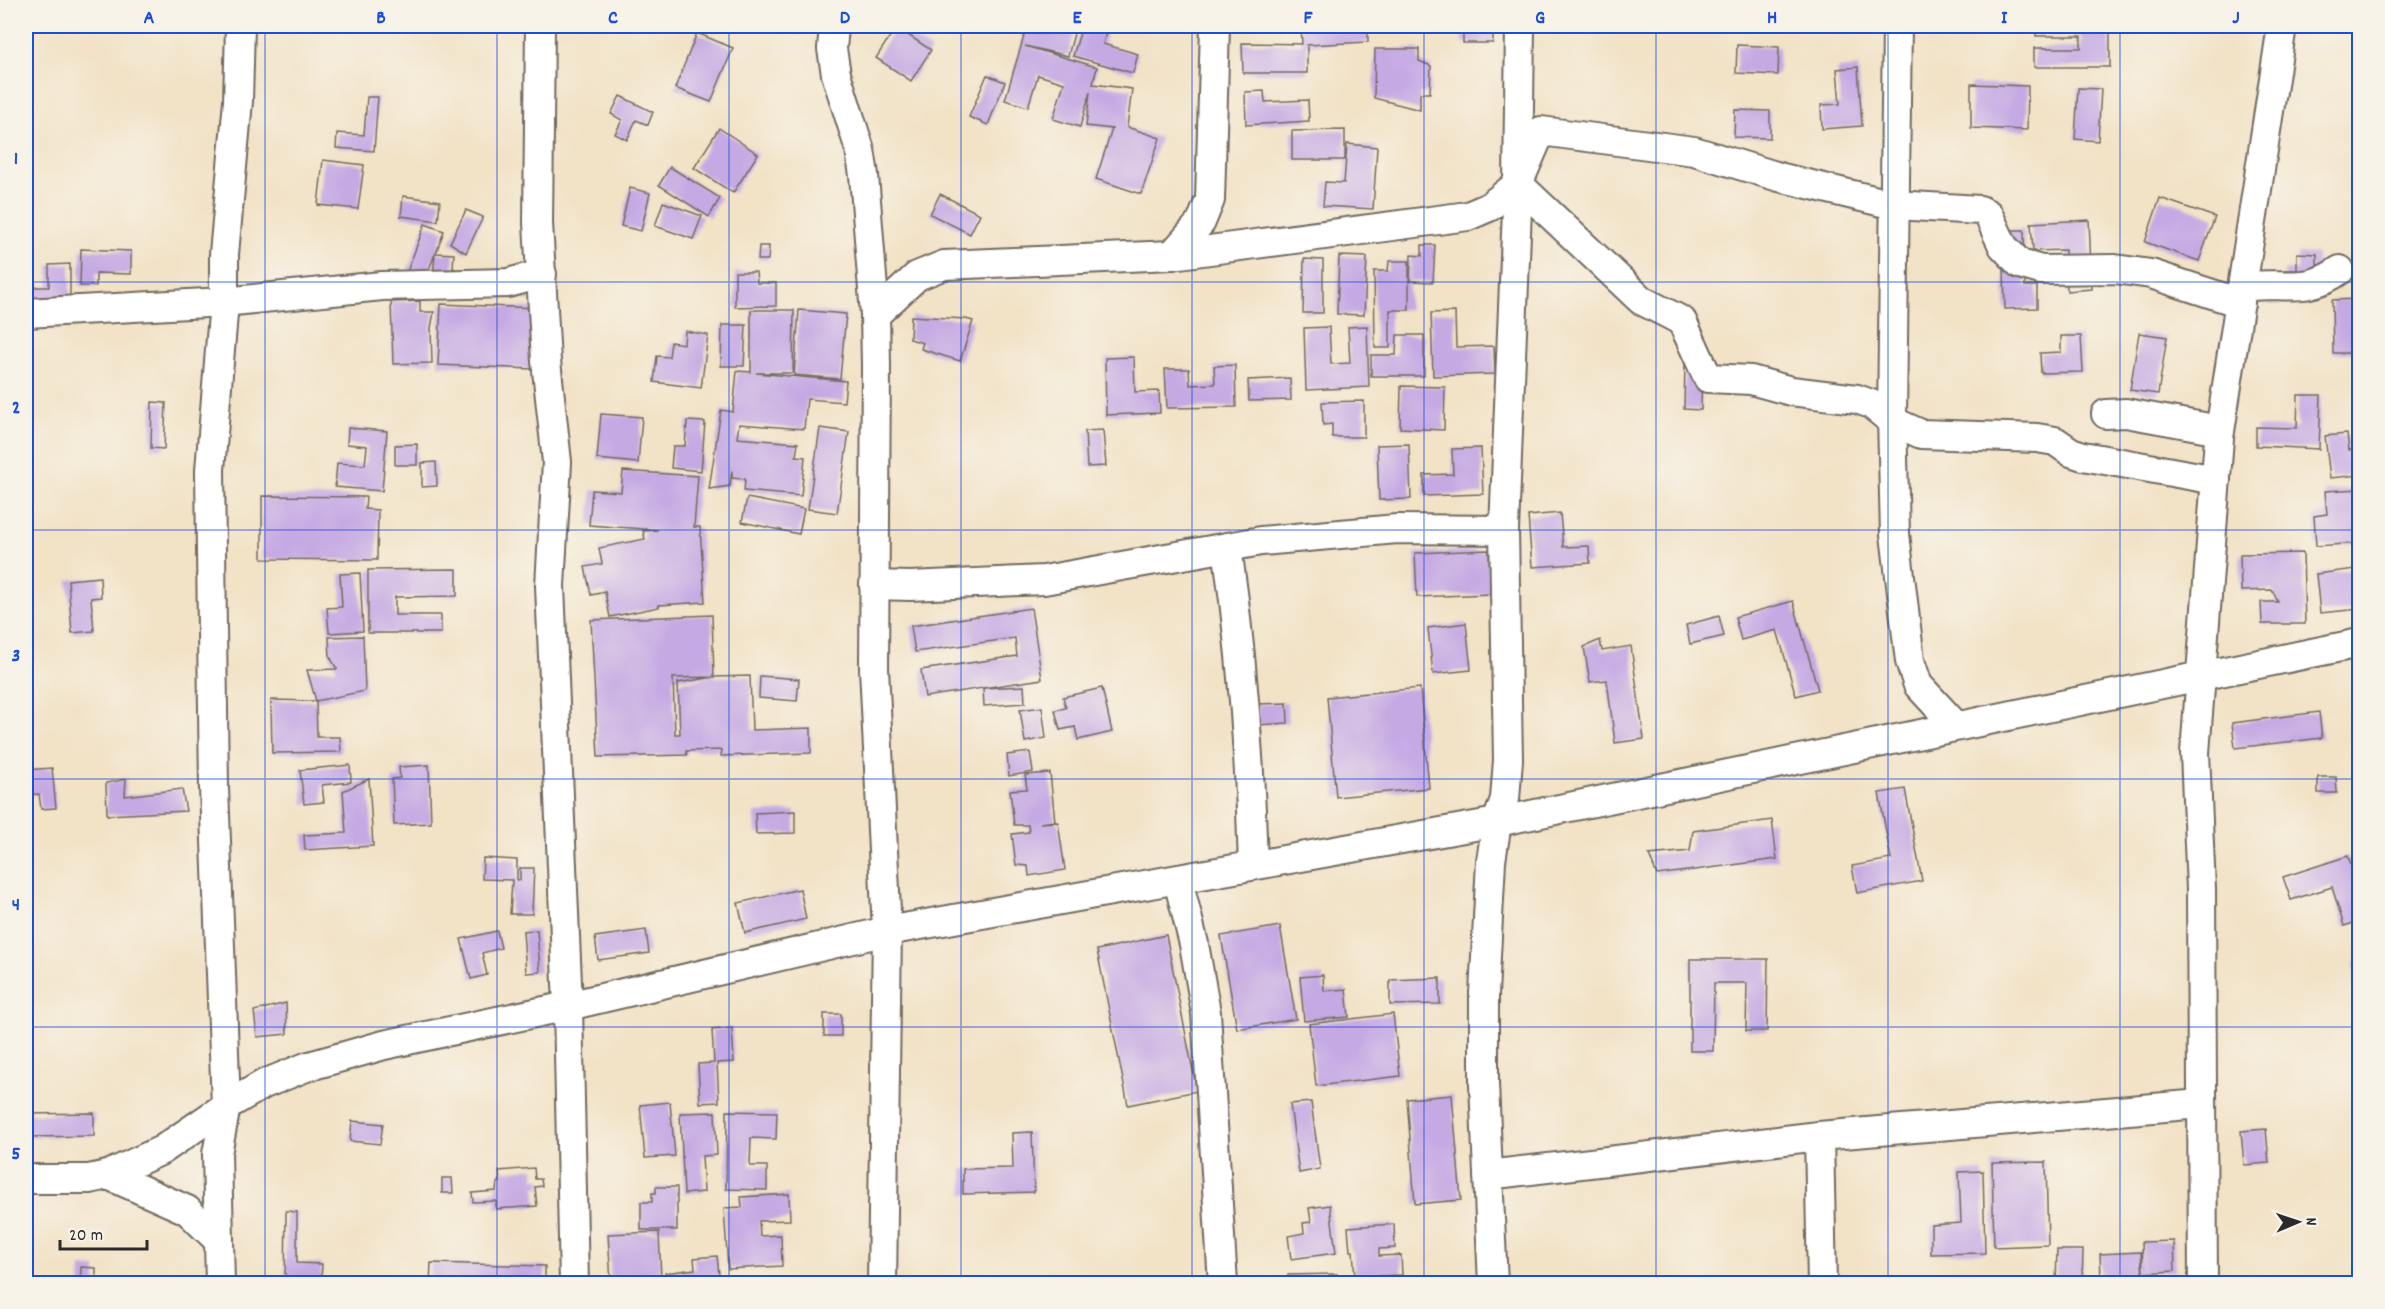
<svg xmlns="http://www.w3.org/2000/svg" width="2385" height="1309" font-family="Dekko,sans-serif">
<rect width="100%" height="100%" fill="#f7f3e8"/>
<filter id="ink" filterUnits="userSpaceOnUse"><feTurbulence type="fractalNoise" baseFrequency=".0167" numOctaves="2"/><feDisplacementMap in="SourceGraphic" scale="12" xChannelSelector="R" yChannelSelector="G"/><feConvolveMatrix kernelMatrix="1 2 1 2 8 2 1 2 1" color-interpolation-filters="sRGB"/></filter>
<filter id="wash" filterUnits="userSpaceOnUse"><feTurbulence type="fractalNoise" baseFrequency=".008" numOctaves="4" result="noise"/><feDisplacementMap in="SourceGraphic" scale="24" xChannelSelector="R" yChannelSelector="G"/><feGaussianBlur stdDeviation="1.35" result="paint"/><feColorMatrix in="noise" values="0 0 0 0 0 0 0 0 0 0 0 0 0 0 0 0 0 1.4 0 .05"/><feComposite in="paint" operator="in"/></filter>
<g filter="url(#wash)">
<rect width="100%" height="100%" fill="#f2e2c6"/>
<g id="blocks">
<g fill="#c5a9e3">
<polygon points="1027,26 1076,26 1068,56 1025,46 1097,67 1093,84 1132,89 1127,127 1160,138 1141,194 1096,179 1112,129 1086,126 1090,92 1080,127 1053,119 1064,83 1038,75 1028,107 1005,100"/>
<polygon points="1082,26 1108,26 1103,44 1138,54 1133,73 1073,56"/>
<polygon points="1301,26 1368,26 1368,42 1307,45 1307,73 1243,73 1242,43 1302,44"/>
<rect x="1463" y="26" width="30" height="17"/>
<polygon points="2036,26 2110,26 2110,67 2034,67 2034,48 2081,48 2081,36 2036,36"/>
<polygon points="896,27 931,50 911,81 876,58"/>
<polygon points="697,33 733,48 711,102 675,88"/>
<polygon points="1737,45 1779,47 1778,75 1736,73"/>
<polygon points="1375,49 1419,49 1419,61 1431,66 1430,93 1420,93 1420,110 1374,98"/>
<polygon points="1858,67 1862,126 1822,129 1821,105 1840,104 1837,69"/>
<polygon points="987,75 1005,82 988,125 969,117"/>
<polygon points="1971,84 2028,86 2027,130 1971,128"/>
<polygon points="2078,88 2101,89 2098,141 2075,139"/>
<polygon points="1264,91 1265,102 1308,100 1309,121 1246,125 1245,92"/>
<polygon points="620,96 653,112 648,125 636,120 627,140 615,134 622,120 611,114"/>
<polygon points="367,97 378,97 374,151 336,148 337,133 364,135"/>
<polygon points="1735,110 1770,111 1770,138 1734,137"/>
<polygon points="719,128 758,154 733,193 694,168"/>
<polygon points="1345,130 1345,160 1292,160 1292,131"/>
<polygon points="1347,144 1377,147 1373,209 1323,206 1325,182 1344,183"/>
<polygon points="323,160 364,165 358,209 318,205"/>
<polygon points="670,167 720,198 709,217 659,185"/>
<polygon points="630,188 650,193 641,231 621,226"/>
<polygon points="940,194 980,214 970,234 930,214"/>
<polygon points="403,196 440,201 438,221 401,216"/>
<polygon points="2160,198 2215,217 2199,261 2145,242"/>
<polygon points="663,202 702,216 693,239 655,226"/>
<polygon points="466,210 483,217 466,253 450,243"/>
<polygon points="2089,220 2092,289 2067,291 2065,250 2033,251 2031,223"/>
<polygon points="425,224 444,231 436,253 454,254 453,268 465,275 432,288 435,254 423,284 405,277"/>
<polygon points="2003,230 2024,230 2025,286 2037,286 2037,308 2005,309"/>
<polygon points="1422,245 1435,245 1433,282 1410,281 1411,255 1422,256"/>
<polygon points="759,246 769,246 768,260 758,260"/>
<polygon points="81,249 131,251 131,274 96,273 96,286 80,286"/>
<polygon points="2297,253 2317,254 2317,286 2284,286 2284,270 2297,270"/>
<polygon points="1339,256 1367,257 1364,315 1337,314"/>
<rect x="2356" y="257" width="4" height="22"/>
<polygon points="1304,259 1323,260 1323,313 1303,313"/>
<polygon points="1389,261 1409,261 1409,310 1390,310 1390,348 1375,348 1374,271 1388,271"/>
<polygon points="70,264 70,315 32,315 32,287 49,287 49,265"/>
<polygon points="735,272 756,272 757,283 776,283 776,306 735,307"/>
<polygon points="2360,299 2360,353 2333,353 2332,300"/>
<polygon points="420,301 420,312 434,312 431,328 432,363 393,364 391,302"/>
<polygon points="441,304 535,308 533,369 438,365"/>
<polygon points="751,310 794,310 793,373 756,373 846,381 844,402 807,399 804,429 739,424 737,438 798,443 796,456 805,457 801,496 744,491 745,479 732,478 732,470 730,486 709,489 721,410 733,412 737,371 751,372"/>
<polygon points="799,310 846,314 840,379 794,375"/>
<polygon points="1455,312 1456,347 1494,346 1495,374 1433,376 1431,313"/>
<polygon points="911,316 966,319 973,321 960,361 921,349 923,343 910,339"/>
<polygon points="722,325 746,325 744,366 721,366"/>
<polygon points="1367,326 1369,387 1306,390 1304,328 1329,327 1331,364 1350,363 1348,327"/>
<polygon points="685,331 708,335 701,388 654,382 657,356 669,357 671,342 684,344"/>
<polygon points="2139,333 2167,337 2158,394 2130,390"/>
<polygon points="1397,335 1424,335 1424,376 1371,376 1371,355 1396,355"/>
<polygon points="2061,336 2081,336 2083,372 2041,373 2040,353 2061,352"/>
<polygon points="1134,357 1135,392 1159,391 1160,413 1106,415 1105,358"/>
<polygon points="1685,362 1702,362 1701,410 1684,409"/>
<polygon points="1235,365 1236,407 1167,408 1165,369 1189,369 1190,385 1215,384 1214,366"/>
<polygon points="1290,378 1291,400 1249,401 1248,380"/>
<polygon points="1401,386 1445,387 1444,430 1400,428"/>
<polygon points="2298,395 2321,395 2319,449 2256,446 2256,427 2297,428"/>
<polygon points="1364,401 1364,437 1332,437 1332,424 1323,425 1322,402"/>
<polygon points="152,402 166,403 164,449 151,448"/>
<polygon points="601,414 642,417 638,463 597,459"/>
<polygon points="687,421 705,422 701,471 671,468 673,446 685,446"/>
<polygon points="348,428 387,431 382,491 335,487 337,463 365,465 367,446 347,444"/>
<polygon points="820,428 849,432 837,513 808,509"/>
<polygon points="1103,430 1106,466 1087,467 1085,431"/>
<polygon points="2347,434 2349,450 2360,449 2360,475 2330,478 2325,436"/>
<polygon points="417,444 417,465 395,465 395,445"/>
<polygon points="1409,444 1411,499 1379,500 1377,445"/>
<polygon points="1481,448 1483,494 1424,496 1424,475 1453,474 1452,449"/>
<polygon points="436,462 437,486 422,487 422,463"/>
<polygon points="623,471 698,476 694,527 700,527 705,602 659,605 659,607 610,617 605,592 591,595 585,567 602,564 599,548 645,539 643,531 658,530 589,525 592,490 621,492"/>
<polygon points="2360,489 2360,543 2316,546 2314,516 2327,514 2325,491"/>
<polygon points="262,496 366,497 365,509 378,510 377,560 262,559"/>
<polygon points="747,498 804,509 799,534 742,522"/>
<polygon points="1560,513 1563,547 1589,546 1590,563 1532,567 1528,516"/>
<polygon points="1489,550 1491,594 1417,597 1415,553"/>
<polygon points="2303,553 2305,624 2262,624 2261,602 2278,602 2272,590 2241,591 2240,554"/>
<polygon points="457,569 457,596 395,597 395,615 441,615 441,633 368,633 368,570"/>
<polygon points="2356,569 2360,609 2320,613 2316,574"/>
<polygon points="360,573 363,631 329,633 327,608 342,607 340,574"/>
<polygon points="100,577 101,597 91,598 94,631 72,633 68,580"/>
<polygon points="1793,601 1818,690 1796,696 1777,630 1741,640 1735,617"/>
<polygon points="1031,608 1042,679 925,697 921,670 1017,656 1015,638 915,652 911,626"/>
<polygon points="712,615 714,677 673,678 675,734 680,734 678,683 714,677 750,676 752,730 811,728 811,753 721,756 722,750 686,751 687,755 598,757 591,620"/>
<polygon points="1719,616 1724,636 1690,644 1686,625"/>
<polygon points="1466,623 1471,670 1433,674 1428,628"/>
<polygon points="363,636 365,691 316,701 307,670 337,669 330,657 329,637"/>
<polygon points="1600,640 1602,651 1631,646 1644,739 1615,743 1607,680 1590,682 1584,647"/>
<polygon points="760,676 799,679 797,701 759,698"/>
<polygon points="1024,686 1025,703 984,706 983,688"/>
<polygon points="1102,688 1112,732 1078,740 1075,727 1060,730 1055,710 1066,708 1063,697"/>
<polygon points="1420,688 1429,788 1336,797 1327,697"/>
<polygon points="271,700 316,701 317,737 340,737 341,752 272,753"/>
<polygon points="1287,703 1288,723 1258,725 1257,704"/>
<polygon points="1042,707 1046,738 1025,742 1020,710"/>
<polygon points="2319,712 2322,738 2235,748 2232,723"/>
<polygon points="1030,752 1033,772 1009,776 1007,755"/>
<polygon points="350,765 351,782 322,785 324,802 304,804 300,770"/>
<polygon points="429,765 431,823 394,825 392,779 400,778 399,767"/>
<polygon points="52,768 56,808 41,809 39,794 26,795 26,770"/>
<polygon points="1050,773 1055,821 1040,823 1058,822 1065,870 1029,876 1028,866 1016,865 1012,834 1029,832 1028,825 1014,825 1010,790 1027,789 1025,775"/>
<polygon points="2318,777 2336,777 2337,793 2318,793"/>
<polygon points="126,779 125,796 182,789 186,811 107,815 106,783"/>
<polygon points="369,779 373,846 305,850 304,835 346,833 343,791"/>
<polygon points="1905,789 1922,881 1857,893 1852,866 1891,859 1879,793"/>
<polygon points="795,811 795,833 756,834 755,813"/>
<polygon points="1772,820 1777,859 1657,875 1649,855 1690,851 1693,831"/>
<polygon points="2348,856 2360,891 2360,921 2344,926 2332,887 2291,900 2283,877"/>
<polygon points="483,858 517,860 517,880 520,880 520,868 534,868 532,914 510,914 512,880 482,879"/>
<polygon points="800,889 806,919 745,933 738,903"/>
<polygon points="1280,926 1296,1019 1237,1029 1221,936"/>
<polygon points="537,930 540,972 526,973 523,931"/>
<polygon points="646,930 649,953 598,960 595,937"/>
<polygon points="497,931 501,948 482,953 487,975 471,979 461,939"/>
<polygon points="1166,935 1197,1091 1128,1105 1097,950"/>
<polygon points="1690,959 1768,959 1767,1031 1746,1031 1747,983 1714,983 1713,1051 1690,1051"/>
<polygon points="2354,961 2360,961 2360,1030 2356,1030"/>
<polygon points="1323,975 1324,991 1346,989 1349,1017 1304,1021 1300,977"/>
<polygon points="1440,978 1440,1004 1390,1005 1390,980"/>
<polygon points="286,1003 287,1034 257,1037 254,1011"/>
<rect x="824" y="1014" width="17" height="22"/>
<polygon points="1393,1014 1400,1076 1316,1086 1309,1024"/>
<polygon points="732,1028 734,1062 717,1063 719,1102 700,1103 698,1064 714,1063 712,1030"/>
<polygon points="1452,1095 1461,1200 1415,1204 1407,1099"/>
<polygon points="670,1102 675,1156 645,1158 640,1105"/>
<polygon points="1311,1102 1320,1169 1299,1173 1290,1104"/>
<polygon points="727,1111 777,1112 776,1139 751,1138 750,1166 767,1166 767,1190 726,1189"/>
<polygon points="715,1112 717,1155 702,1156 704,1192 684,1194 680,1113"/>
<polygon points="94,1113 94,1136 26,1137 26,1114"/>
<polygon points="352,1121 383,1124 380,1144 350,1141"/>
<polygon points="2266,1129 2269,1163 2244,1165 2241,1131"/>
<polygon points="1032,1132 1034,1192 963,1194 963,1169 1013,1168 1012,1133"/>
<polygon points="2046,1162 2048,1245 1994,1247 1992,1163"/>
<polygon points="534,1168 535,1179 541,1179 542,1186 535,1187 537,1206 496,1209 496,1201 473,1202 472,1193 496,1191 497,1183 500,1182 499,1171"/>
<polygon points="1983,1171 1985,1253 1931,1254 1931,1225 1961,1223 1959,1172"/>
<polygon points="442,1178 452,1178 453,1193 442,1193"/>
<polygon points="656,1187 677,1187 677,1230 641,1230 641,1202 652,1202 652,1193 656,1193"/>
<polygon points="789,1194 790,1220 759,1221 760,1236 781,1235 782,1266 728,1269 724,1208 742,1207 741,1197"/>
<polygon points="1330,1205 1336,1253 1291,1259 1288,1236 1304,1233 1303,1223 1311,1222 1309,1208"/>
<polygon points="286,1211 297,1212 297,1263 322,1264 321,1282 285,1282"/>
<polygon points="1394,1224 1395,1248 1379,1249 1379,1256 1401,1255 1402,1275 1355,1277 1353,1251 1350,1251 1348,1227"/>
<polygon points="659,1232 661,1280 611,1282 608,1234"/>
<polygon points="2174,1241 2175,1271 2143,1273 2142,1242"/>
<polygon points="2057,1250 2083,1250 2082,1284 2056,1284"/>
<polygon points="2141,1252 2143,1275 2101,1277 2100,1254"/>
<polygon points="717,1256 720,1284 667,1284 665,1273 695,1269 694,1258"/>
<polygon points="431,1263 545,1266 545,1284 430,1284"/>
<polygon points="81,1267 96,1268 96,1284 80,1284"/>
<polygon points="1337,1274 1337,1284 1288,1284 1288,1275"/>
</g>
</g>
</g>
<g filter="url(#ink)">
<use href="#blocks" fill-opacity="0" stroke="#716b61" stroke-width="1.5"/>
<g fill="none" stroke-linecap="round" stroke-linejoin="round">
<g stroke="#716b61" stroke-width="32">
<g id="street">
<polyline points="540,26 538,223 546,361 557,462 550,586 568,1006 574,1284"/>
<polyline points="834,26 832,49 836,74 860,150 864,175 875,315 876,365 874,668 887,931 882,1284"/>
<polyline points="1897,26 1892,418 1895,534 1910,661 1918,685 1956,726"/>
<polyline points="1518,184 1641,300 1682,321 1708,378 1751,380 1791,391 1857,399 1871,404 1892,421 1921,434 2037,438 2055,441 2071,452 2083,456 2216,480"/>
<polyline points="1172,255 1201,222 1210,200 1215,26"/>
<path d="M2242 287C2281 280 2304 296 2340 270"/>
<polyline points="26,313 224,302 382,286 508,283 542,274"/>
<polyline points="875,315 917,276 944,265 1172,255 1468,216 1489,207 1518,184 1541,131 1694,151 1779,177 1894,205 1980,210 1988,214 2003,246 2020,264 2041,270 2115,269 2151,274 2240,303"/>
<polyline points="2106,414 2126,413 2220,430"/>
<path d="M1227 547C1242 652 1250 759 1253 865"/>
<polyline points="874,585 910,586 1044,580 1261,541 1397,529 1504,530"/>
<polyline points="1178,880 1194,944 1206,1013 1223,1284"/>
<polyline points="1819,1136 1822,1284"/>
<polyline points="108,1175 187,1210 219,1241"/>
<polyline points="1488,1175 1819,1136 2201,1104"/>
<polyline points="26,1179 89,1179 108,1175 162,1150 226,1106 264,1084 306,1067 384,1045 568,1006 887,931 1497,822 2360,643"/>
<polyline points="220,1284 217,1154 226,1106 214,788 210,470 224,302 224,254 238,101 240,26"/>
<polyline points="1493,1284 1484,1084 1484,994 1491,861 1497,822 1505,799 1508,760 1504,530 1518,184 1520,26"/>
<polyline points="2203,1284 2201,889 2195,753 2219,438 2282,26"/>
</g>
</g>
<use href="#street" stroke="#fff" stroke-width="28"/>
</g>
</g>
<path fill="none" stroke="#1d4ed8" stroke-width="1.5" stroke-opacity="0.55" d="M265 26V1284M497 26V1284M729 26V1284M961 26V1284M1192 26V1284M1424 26V1284M1656 26V1284M1888 26V1284M2120 26V1284M26 282H2360M26 530H2360M26 779H2360M26 1027H2360"/>
<rect width="2385" height="1309" fill="none" stroke="#f7f3e8" stroke-width="66"/>
<g transform="translate(2298 1222) rotate(88)" stroke="#f7f3e8" stroke-width="4.5" paint-order="stroke">
<path d="M0-4.5L10 22L0 15L-10 22Z" fill="#2b2b2b"/>
<text y="-9" font-size="16" font-weight="bold" text-anchor="middle" fill="#2b2b2b">N</text>
</g>
<path d="M60 1240v9h87v-9" fill="none" stroke="#2b2b2b" stroke-width="3"/>
<text x="69" y="1240" font-size="18" fill="#2b2b2b" stroke="#f7f3e8" stroke-width="4.5" paint-order="stroke">20 m</text>
<rect x="33" y="33" width="2319" height="1243" fill="none" stroke="#1d4ed8" stroke-width="2"/>
<g font-size="20" text-anchor="middle" font-weight="bold" fill="#1d4ed8">
<text x="149" y="23">A</text>
<text x="381" y="23">B</text>
<text x="613" y="23">C</text>
<text x="845" y="23">D</text>
<text x="1077" y="23">E</text>
<text x="1308" y="23">F</text>
<text x="1540" y="23">G</text>
<text x="1772" y="23">H</text>
<text x="2004" y="23">I</text>
<text x="2236" y="23">J</text>
<text x="16" y="164">1</text>
<text x="16" y="413">2</text>
<text x="16" y="661">3</text>
<text x="16" y="910">4</text>
<text x="16" y="1159">5</text>
</g>
</svg>
